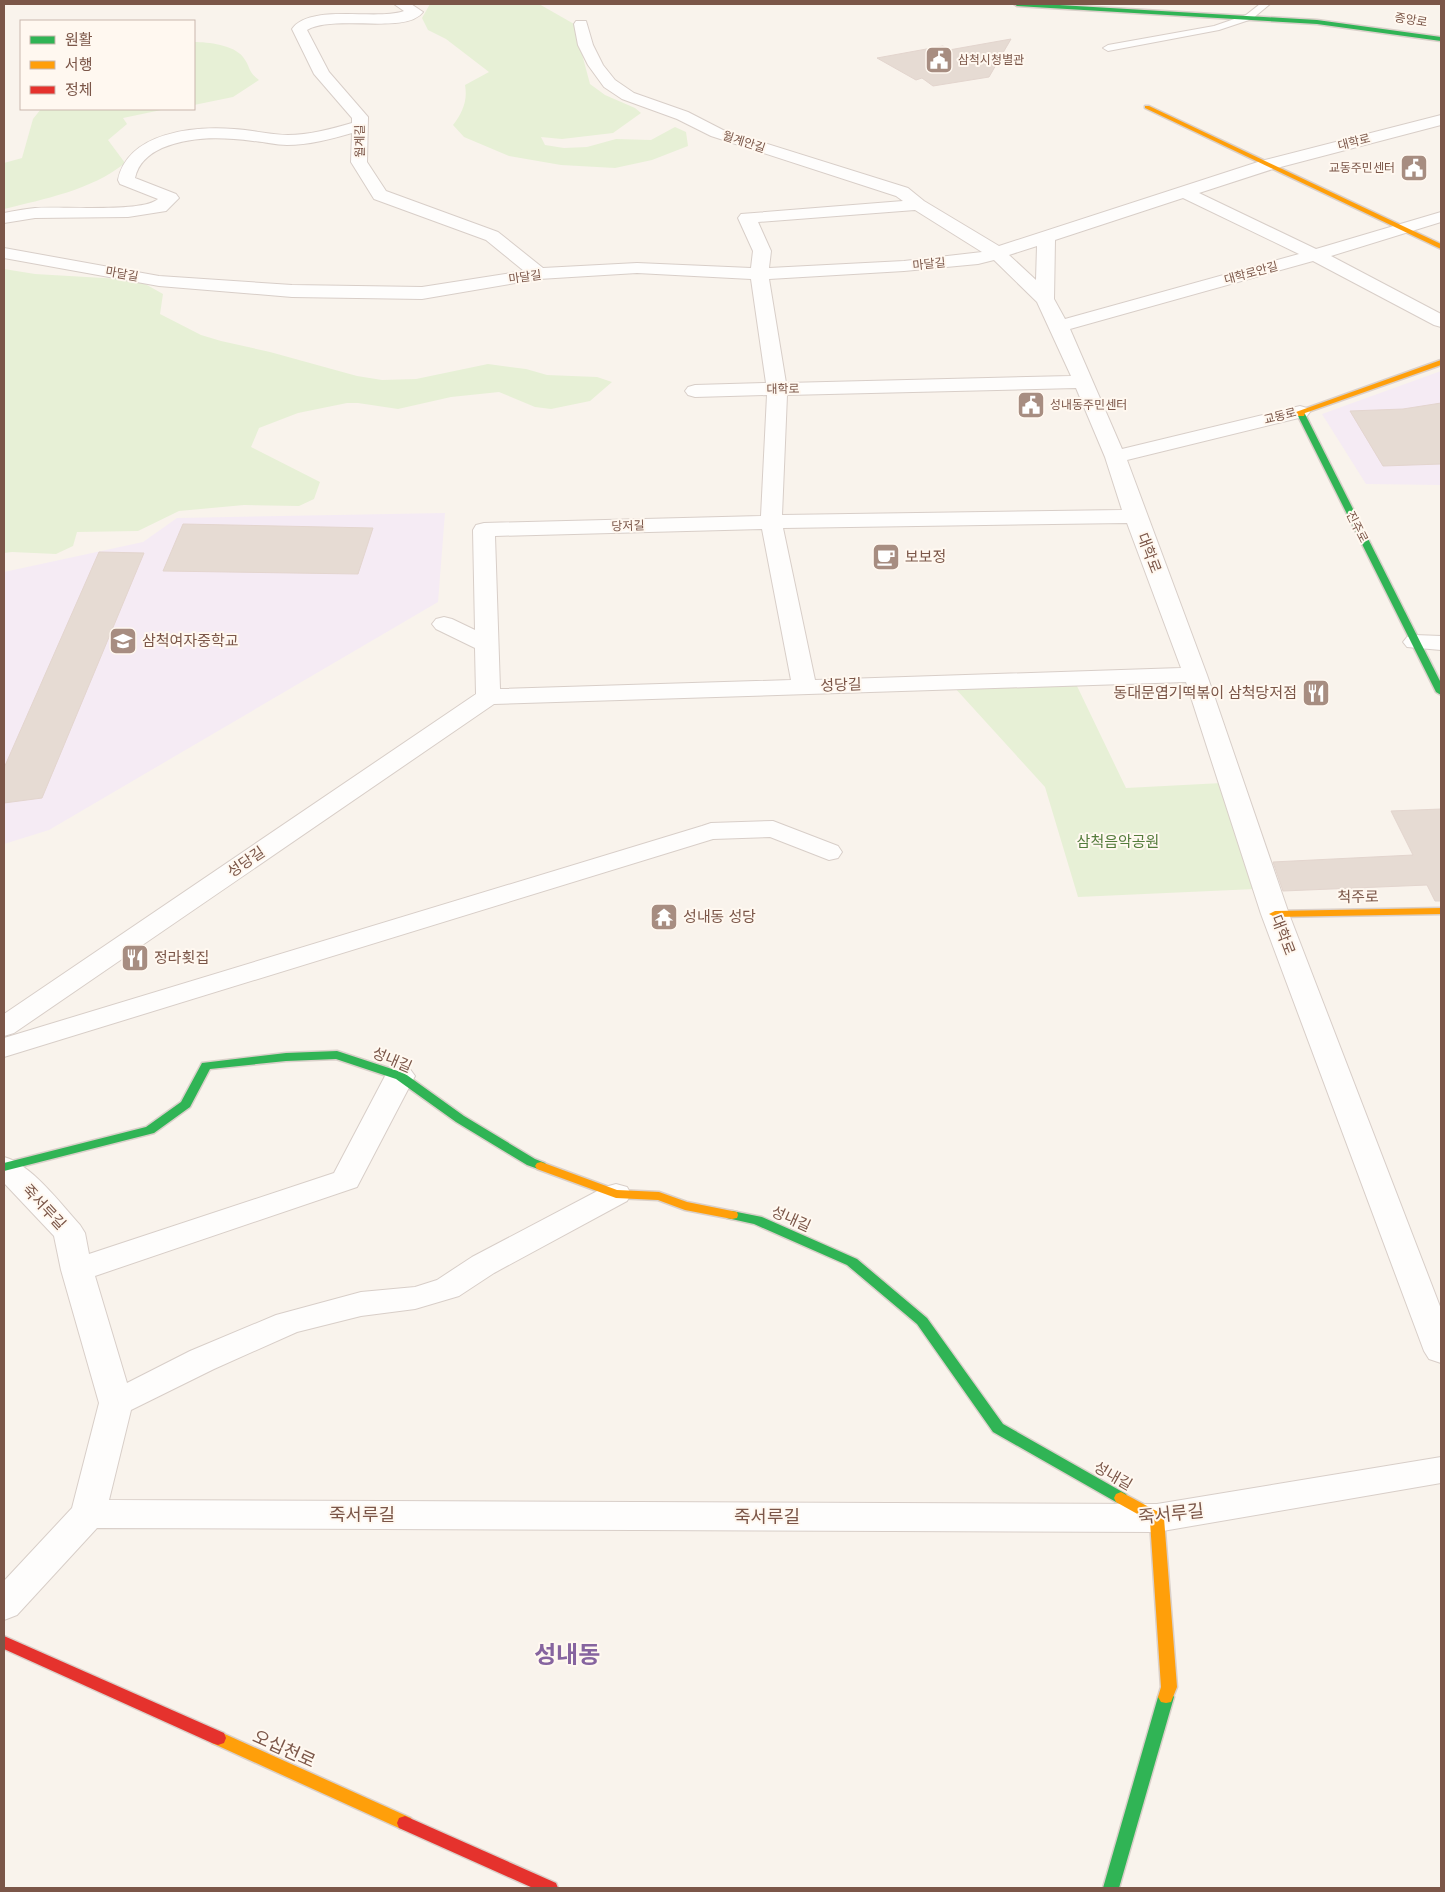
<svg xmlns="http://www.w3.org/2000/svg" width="1445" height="1892" font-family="'DM Sans','Noto Sans KR',sans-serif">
<rect width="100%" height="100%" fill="#f9f3ec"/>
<g fill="#f5ebf4">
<polygon points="1441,371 1441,485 1366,484 1322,414"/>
<polygon points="445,513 438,602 49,830 4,844 4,572 143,542 177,518"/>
</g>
<g fill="#e7f0d6">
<path d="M430 4H539L574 24 590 84 605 95 635 108 641 113 613 133 562 139 541 137 545 145 564 148 587 147 616 139 651 140 675 127 686 132 688 146 652 160 615 168 561 165 509 156 464 137 453 125C462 113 468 101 465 85L489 72 446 39 428 30 422 18Z"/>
<path d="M194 42C208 42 234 45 243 57 251 67 247 71 259 80L233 97 194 105Z"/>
<path d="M41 109H166L123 118 127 124 108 140 125 163C92 190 44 199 4 209V163L22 158 33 119Z"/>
<polygon points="4,269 35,274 138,280 163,294 160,314 201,335 221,341 270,352 357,376 382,380 416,379 488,364 526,369 547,375 597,377 612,382 590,401 551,409 535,407 499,392 451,397 398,409 358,403 347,403 298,413 259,428 251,447 320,482 314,499 299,506 244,505 179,511 138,531 77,532 73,546 56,554 12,552 4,553"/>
<polygon points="1076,684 1126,788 1222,783 1255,889 1078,897 1045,787 954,687"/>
</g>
<g fill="#e6dbd3" stroke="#e3d5ce">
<polygon points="1011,39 989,77 933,86 922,78 916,80 877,58 943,46 949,50"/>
<polygon points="1441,403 1441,464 1383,466 1350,411 1403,409"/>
<polygon points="183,524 373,528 358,574 163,571"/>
<polygon points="99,552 144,553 42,798 4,803 4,768"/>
<polygon points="1441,809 1441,901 1435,901 1427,885 1283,891 1273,862 1413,855 1391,811"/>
</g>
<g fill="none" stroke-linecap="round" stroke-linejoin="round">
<g stroke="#d8cec8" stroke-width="2">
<polygon id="lane" points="1260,4 1270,4 1252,19 1219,30 1108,51 1103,48 1108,45 1214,26 1246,15"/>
</g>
<g stroke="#d8cec8" stroke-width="2">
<g id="street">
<path d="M394 4H411L423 12C406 35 335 14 307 30L329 72 368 117 367 162 386 191 498 232 543 268 637 263 751 268 753 251 738 218 741 214 903 201 896 196 711 136 677 119 622 99 604 87 588 65 578 45 574 24 576 21H586L593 45 603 65 615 80 634 93 688 112 723 130 908 188 924 201 999 246 1261 161 1441 115V125L1273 169 1199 193 1316 249 1441 212V222L1331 256 1441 314V327L1434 325 1313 261 1070 329 1122 449 1300 406 1307 408 1310 412 1307 416 1127 460 1207 675 1289 914 1441 1309V1363L1429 1359 1424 1351 1261 914 1186 682 494 704 14 1033 4 1036V1014L476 694 475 648 436 629 432 624 436 619 444 617 452 619 475 630 473 530 476 525 484 523 761 516 767 395 695 397 688 395 685 391 688 387 695 385 766 383 751 279 637 273 539 279 422 299 292 297 159 286 4 258V248L159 276 292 285 422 287 524 271 486 240 374 199 351 162 352 133C331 139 309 145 287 145 276 145 264 142 253 141 222 137 191 136 162 148 149 154 138 163 135 178L176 194 179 198 166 211 128 217 35 218 4 223V213C14 211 24 209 35 208 59 206 143 213 158 199L120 184 118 180C128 132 194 126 234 129 252 130 270 135 288 135 309 135 331 129 352 123V118L314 74 292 29C310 3 376 21 404 11ZM1183 198 1299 254 1065 319 1054 299 1055 240ZM915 210 982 252 904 261 769 268 771 251 758 222ZM1037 246 1036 280 1009 255ZM994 260 1037 302 1071 376 786 383 769 279 904 271 978 264ZM1076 388 1105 457 1122 510 782 515 787 395ZM1127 523 1181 668 815 680 783 528ZM762 529 791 680 500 689 495 536Z"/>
<polygon points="1415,635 1441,636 1441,650 1407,647 1403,642 1407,637"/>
<polygon points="773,821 838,846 842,852 838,858 829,860 770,837 713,839 4,1057 4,1038 702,826 711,823"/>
<path d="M400 1067 410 1069 415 1076 357 1187 95 1276 127 1383 190 1351 276 1315 361 1292 415 1287 437 1280 472 1257 605 1187 616 1184 627 1187 631 1194 627 1201 494 1273 459 1296 415 1309 361 1316 297 1332 214 1369 131 1410 109 1500 1157 1504 1441 1457V1483L1157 1532 97 1528 17 1615 4 1620V1581L72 1508 99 1403 61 1270 54 1236 4 1183V1157C31 1164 61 1204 80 1225L85 1233 89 1254 334 1173 385 1076 390 1069Z"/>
</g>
</g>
<g stroke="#dad0ca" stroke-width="3">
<g id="fast">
<polygon points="1014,4 1042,4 1317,20 1441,37 1441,41 1317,24 1017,6"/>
<polygon points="1298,412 1305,414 1441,683 1441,695 1436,692 1297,414"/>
<polygon points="337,1051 404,1073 464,1116 535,1159 545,1163 547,1166 545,1169 541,1170 527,1165 456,1122 396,1079 336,1059 286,1061 210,1069 190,1107 154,1133 4,1171 4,1163 146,1127 181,1102 202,1063 286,1053"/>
<polygon points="732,1211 762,1217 857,1259 927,1318 1003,1424 1126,1494 1128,1498 1126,1502 1121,1504 1116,1502 993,1432 917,1324 847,1265 754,1224 727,1218 726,1215 727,1212"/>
<polygon points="1166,1691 1171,1692 1174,1697 1119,1888 1103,1888 1158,1697 1161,1692"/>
</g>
</g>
<g stroke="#dad0ca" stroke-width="3">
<g id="slow">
<polygon points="1145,106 1149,106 1441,244 1441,249 1145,108"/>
<polygon points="1441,360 1441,365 1305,413 1304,416 1298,416 1296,412"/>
<polygon points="1441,908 1441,914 1275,917 1269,914 1275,911"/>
<polygon points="541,1162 617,1190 659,1192 687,1202 737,1212 738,1215 737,1218 732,1219 685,1210 658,1200 616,1198 537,1169 535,1166 537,1163"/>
<polygon points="1121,1492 1162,1514 1164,1518 1177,1687 1171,1702 1166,1703 1161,1702 1158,1697 1161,1687 1150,1521 1116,1502 1114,1498 1116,1494"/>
<polygon points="218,1731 411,1818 413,1823 411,1828 405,1830 399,1828 212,1743 210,1738 212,1733"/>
</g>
</g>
<g stroke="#dad0ca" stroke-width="3">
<g id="jam">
<polygon points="4,1636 224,1733 226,1738 224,1743 218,1745 212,1743 4,1649"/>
<polygon points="405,1816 556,1883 558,1888 533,1888 399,1828 397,1823 399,1818"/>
</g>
</g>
<use href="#lane" fill="#fefdfc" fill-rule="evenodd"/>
<use href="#street" fill="#fefdfc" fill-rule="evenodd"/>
<use href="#fast" fill="#30b455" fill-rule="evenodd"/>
<use href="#slow" fill="#ff9f0a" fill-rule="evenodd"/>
<use href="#jam" fill="#e5322d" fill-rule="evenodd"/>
</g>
<defs>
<g id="civic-square" transform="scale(1.4375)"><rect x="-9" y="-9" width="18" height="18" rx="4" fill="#a78d81" stroke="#fff8f0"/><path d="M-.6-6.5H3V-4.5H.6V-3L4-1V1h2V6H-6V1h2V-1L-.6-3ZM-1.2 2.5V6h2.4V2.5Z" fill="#fff"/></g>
<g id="cafe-square" transform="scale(1.4375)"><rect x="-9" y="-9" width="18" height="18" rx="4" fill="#a78d81" stroke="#fff8f0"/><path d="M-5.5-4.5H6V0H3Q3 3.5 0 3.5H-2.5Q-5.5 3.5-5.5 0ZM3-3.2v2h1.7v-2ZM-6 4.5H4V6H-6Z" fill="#fff"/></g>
<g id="school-square" transform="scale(1.4375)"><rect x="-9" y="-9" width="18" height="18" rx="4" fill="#a78d81" stroke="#fff8f0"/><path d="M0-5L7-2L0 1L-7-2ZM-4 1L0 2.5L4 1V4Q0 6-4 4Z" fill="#fff"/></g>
<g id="restaurant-square" transform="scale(1.4375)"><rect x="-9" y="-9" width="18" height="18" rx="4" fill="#a78d81" stroke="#fff8f0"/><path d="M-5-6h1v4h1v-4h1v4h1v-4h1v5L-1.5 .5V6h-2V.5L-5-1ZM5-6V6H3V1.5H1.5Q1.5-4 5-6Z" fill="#fff"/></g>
<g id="temple-square" transform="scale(1.4375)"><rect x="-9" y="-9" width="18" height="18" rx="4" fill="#a78d81" stroke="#fff8f0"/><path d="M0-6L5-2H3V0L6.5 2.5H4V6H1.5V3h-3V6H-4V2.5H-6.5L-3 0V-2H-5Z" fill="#fff"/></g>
</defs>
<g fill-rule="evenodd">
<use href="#civic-square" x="939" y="60"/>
<use href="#civic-square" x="1414" y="168"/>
<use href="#civic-square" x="1031" y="405"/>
<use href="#cafe-square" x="886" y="557"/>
<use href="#school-square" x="123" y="641"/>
<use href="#restaurant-square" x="1316" y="693"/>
<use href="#temple-square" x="664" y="917"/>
<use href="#restaurant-square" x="135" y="958"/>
</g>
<g text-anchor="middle" stroke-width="4" stroke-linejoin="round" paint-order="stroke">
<g font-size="12" fill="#7b5648" stroke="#fff8f0">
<text transform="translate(1411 20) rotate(9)" y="4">중앙로</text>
<text transform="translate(360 141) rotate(-91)" y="4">월계길</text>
<text transform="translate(744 142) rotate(18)" y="4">월계안길</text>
<text transform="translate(1354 142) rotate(-14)" y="4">대학로</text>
<text transform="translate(929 264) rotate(-6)" y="4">마달길</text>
<text transform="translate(1251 273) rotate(-15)" y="4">대학로안길</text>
<text transform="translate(122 274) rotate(10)" y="4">마달길</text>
<text transform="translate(525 277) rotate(-8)" y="4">마달길</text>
<text transform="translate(783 389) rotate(-1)" y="4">대학로</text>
<text transform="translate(1280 416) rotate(-14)" y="4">교동로</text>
<text transform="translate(628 526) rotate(-2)" y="4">당저길</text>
<text transform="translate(1357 527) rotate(63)" y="4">진주로</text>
</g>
<g font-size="12" fill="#7b5648" stroke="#fff8f0" text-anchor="start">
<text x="958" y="64">삼척시청별관</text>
<text x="1395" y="172" text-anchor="end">교동주민센터</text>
<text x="1050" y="409">성내동주민센터</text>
</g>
<g font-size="15" fill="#7b5648" stroke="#fff8f0">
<text transform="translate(1149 553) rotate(69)" y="5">대학로</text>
<text transform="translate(841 685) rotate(-2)" y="5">성당길</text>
<text transform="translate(246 862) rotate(-34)" y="5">성당길</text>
<text transform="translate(1358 897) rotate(-1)" y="5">척주로</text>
<text transform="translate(1283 935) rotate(69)" y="5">대학로</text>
<text transform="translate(392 1060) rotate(23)" y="5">성내길</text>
<text transform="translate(44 1207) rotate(47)" y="5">죽서루길</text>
<text transform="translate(791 1219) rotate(24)" y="5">성내길</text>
<text transform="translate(1113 1476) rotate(30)" y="5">성내길</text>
</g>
<g font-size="15" fill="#7b5648" stroke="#fff8f0" text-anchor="start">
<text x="905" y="562">보보정</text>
<text x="142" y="646">삼척여자중학교</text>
<text x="1297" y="698" text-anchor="end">동대문엽기떡볶이 삼척당저점</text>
<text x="683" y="922">성내동 성당</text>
<text x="154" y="963">정라횟집</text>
</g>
<g font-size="15" fill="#547c3c" stroke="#fff8f0">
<text x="1118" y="847">삼척음악공원</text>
</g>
<g font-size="18" fill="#7b5648" stroke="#fff8f0">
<text transform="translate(1171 1514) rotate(-6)" y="6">죽서루길</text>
<text x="362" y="1521">죽서루길</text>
<text x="767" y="1523">죽서루길</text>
<text transform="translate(284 1749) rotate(24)" y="6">오십천로</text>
</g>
<g font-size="24" font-weight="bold" fill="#86649f" stroke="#fff8f0">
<text x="567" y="1663">성내동</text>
</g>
</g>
<rect width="1445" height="1892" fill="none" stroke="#7b5648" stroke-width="10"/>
<rect x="20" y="20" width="175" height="90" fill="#fff8f0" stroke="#cab7ad"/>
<rect x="30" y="36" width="25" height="8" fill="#30b455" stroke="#cab7ad"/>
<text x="65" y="45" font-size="15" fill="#7b5648">원활</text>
<rect x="30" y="61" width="25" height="8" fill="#ff9f0a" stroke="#cab7ad"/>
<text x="65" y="70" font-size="15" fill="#7b5648">서행</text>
<rect x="30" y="86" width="25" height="8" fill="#e5322d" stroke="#cab7ad"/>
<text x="65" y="95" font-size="15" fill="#7b5648">정체</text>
</svg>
